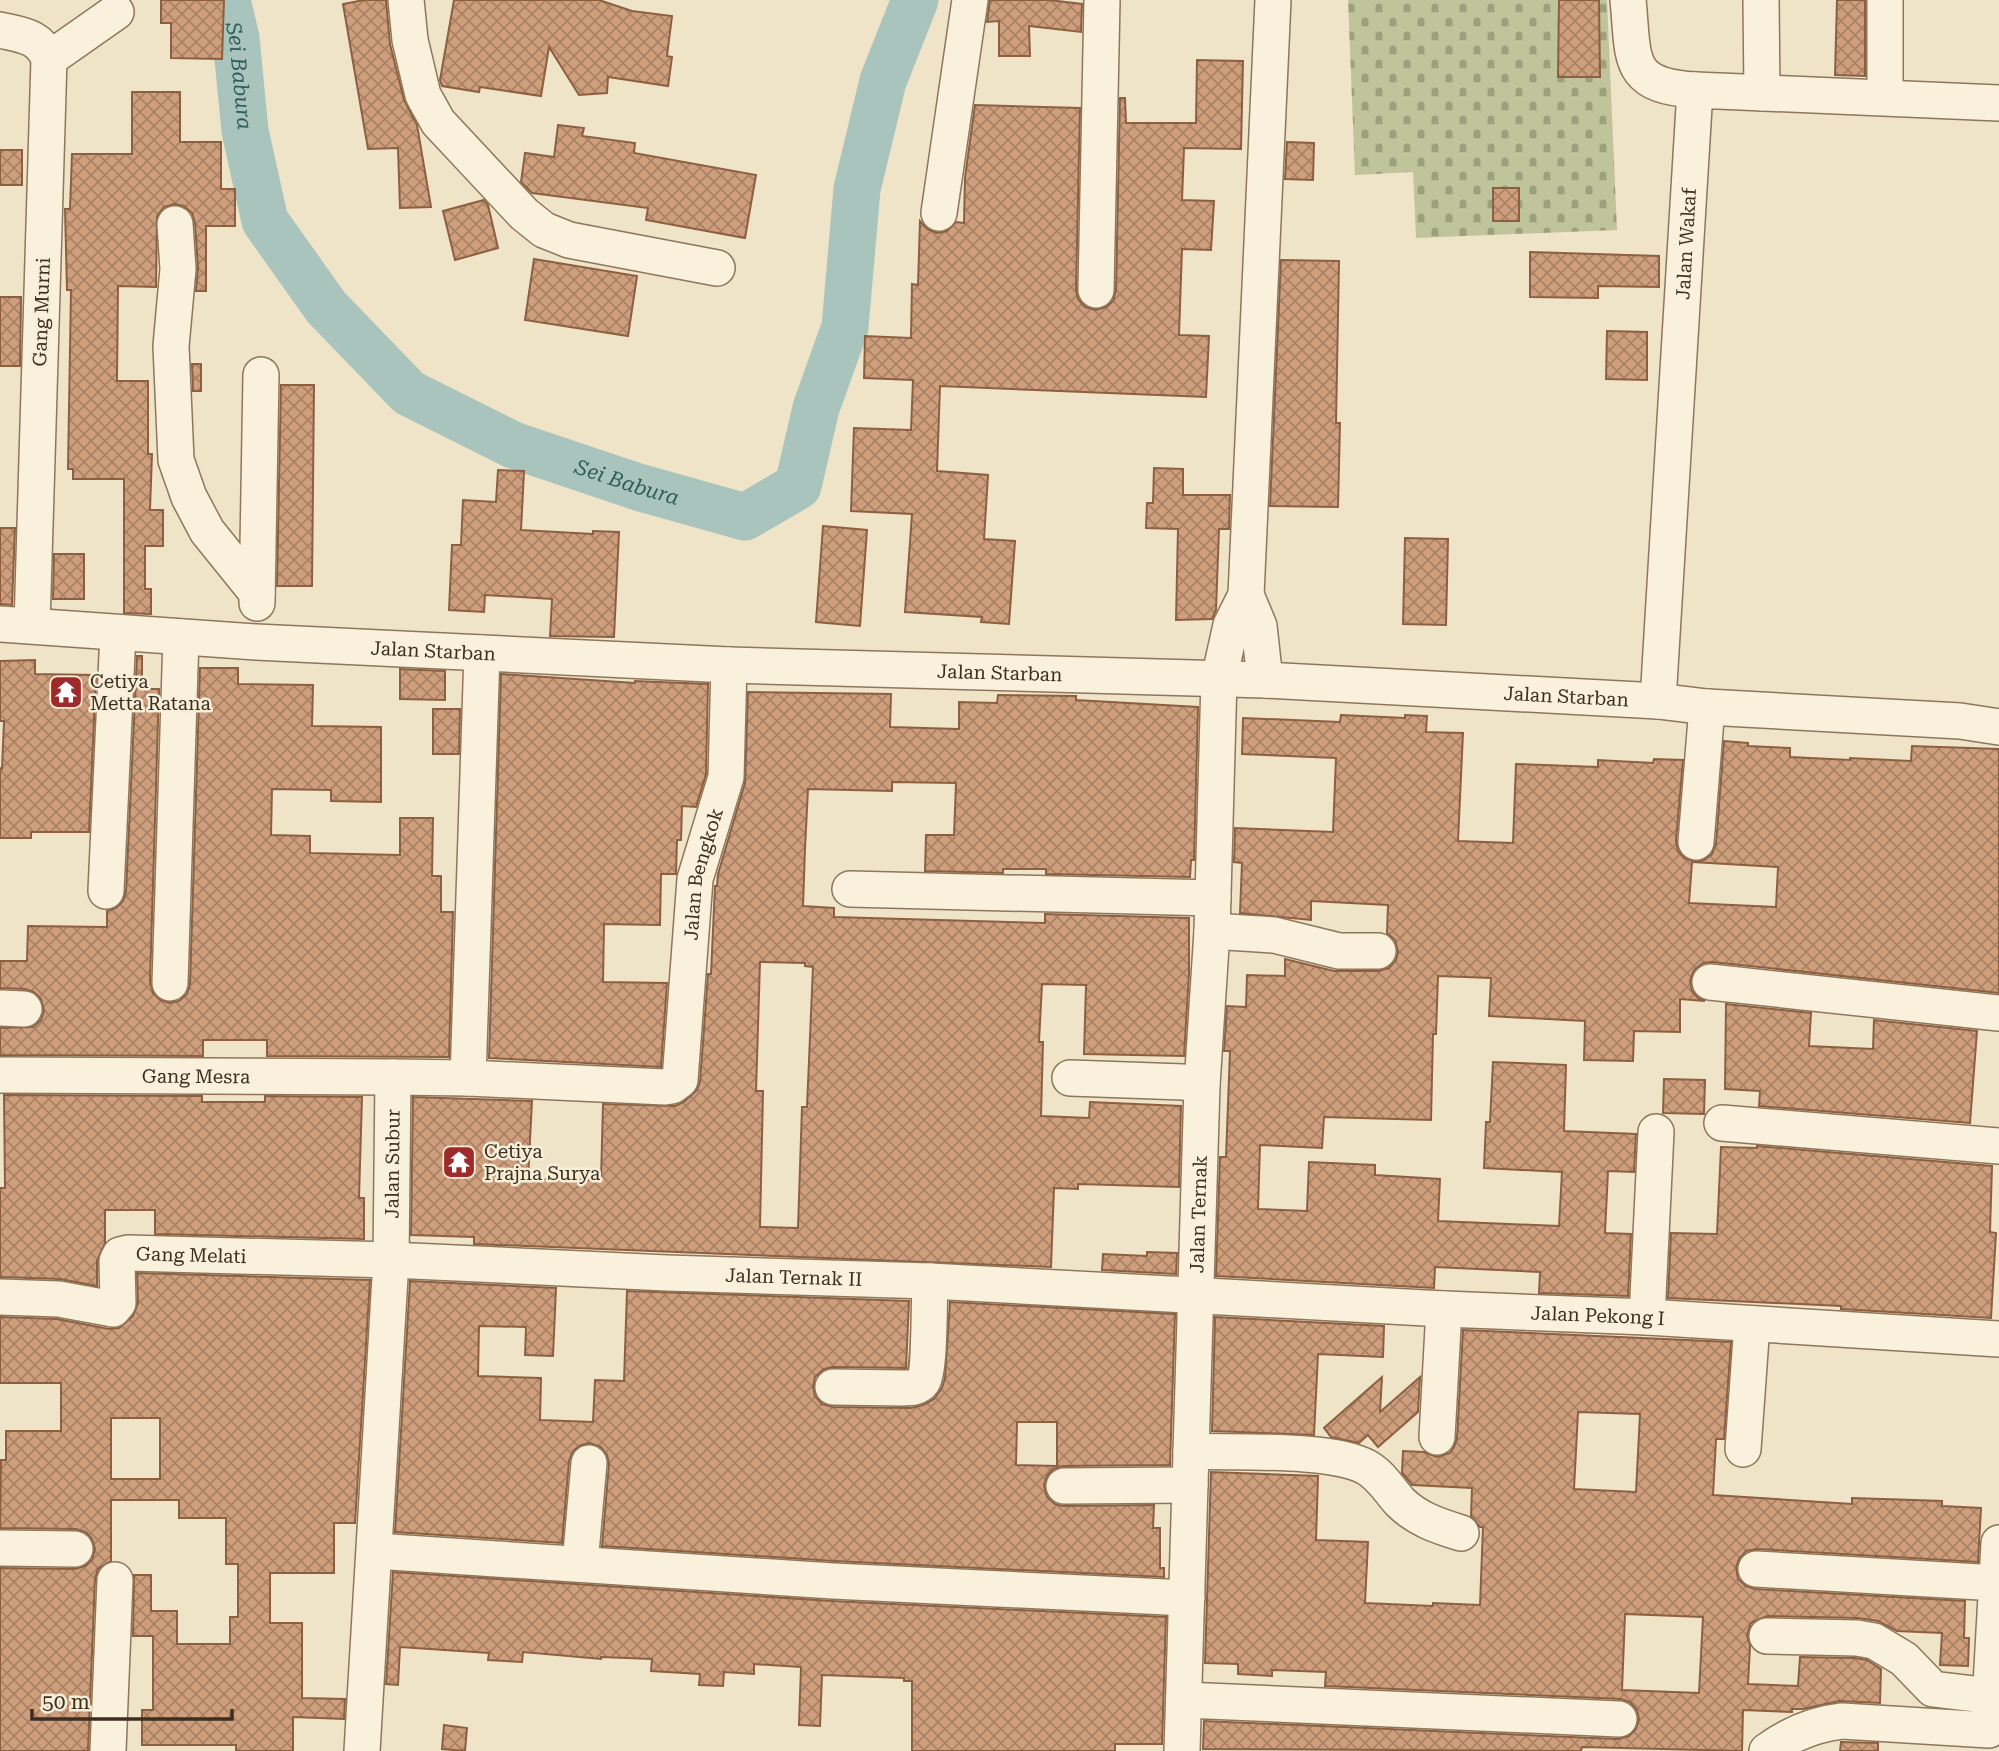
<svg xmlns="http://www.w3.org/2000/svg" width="1999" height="1751" font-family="'Roboto Serif',serif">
<defs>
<pattern id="cemetery-stones" width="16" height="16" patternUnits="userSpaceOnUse" patternTransform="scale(1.75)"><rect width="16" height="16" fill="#bfc49a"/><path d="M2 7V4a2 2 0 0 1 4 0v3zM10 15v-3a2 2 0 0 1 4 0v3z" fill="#9ca07d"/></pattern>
<pattern id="building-cross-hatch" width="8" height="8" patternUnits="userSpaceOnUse" patternTransform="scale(1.75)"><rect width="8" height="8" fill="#cf9f7d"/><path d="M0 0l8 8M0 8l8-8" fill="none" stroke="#a98266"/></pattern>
</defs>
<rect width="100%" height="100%" fill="#f0e4c8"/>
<polygon fill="url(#cemetery-stones)" points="1348,0 1607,0 1617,230 1416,238 1413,172 1355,175"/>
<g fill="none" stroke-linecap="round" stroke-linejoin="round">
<path stroke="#a9c4bc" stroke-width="47" id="s1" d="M227 0 236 38 245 131 265 221 326 307 409 393 513 445 638 487 745 517 798 486 816 408 845 327 857 189 883 81 915 0"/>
</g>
<g fill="url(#building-cross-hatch)" stroke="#8d5f41" stroke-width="2" fill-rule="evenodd">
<polygon points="161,0 224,0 222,59 171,58 171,23 161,23"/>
<polygon points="364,0 386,0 390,44 404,100 417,125 431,207 400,208 398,148 368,149 343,4"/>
<polygon points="454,0 599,0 632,11 672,16 667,56 672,57 668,86 608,77 607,93 579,95 549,47 541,96 480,87 479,92 442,86 440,80"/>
<polygon points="990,0 1049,0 1082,4 1081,32 1029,26 1030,56 999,56 999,21 987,22"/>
<polygon points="1559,0 1599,0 1600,77 1558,77"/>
<polygon points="1837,0 1865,0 1865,76 1835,75"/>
<polygon points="1197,60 1243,61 1241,149 1184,148 1182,200 1214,201 1211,250 1182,249 1179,335 1209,336 1206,397 940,386 937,471 988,475 984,539 1015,541 1009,624 981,622 982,617 905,612 912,514 851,511 854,428 911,430 913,380 864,378 865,336 911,338 912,284 918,285 920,221 927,229 937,233 947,231 956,222 964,223 965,177 975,105 1080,108 1076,290 1078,299 1085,307 1096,310 1106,307 1113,301 1116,290 1120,98 1125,98 1126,123 1196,123"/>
<polygon points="132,92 180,92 180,142 221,142 221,189 235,189 235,226 206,226 206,291 196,291 198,268 195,223 192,213 184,206 174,204 164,207 157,216 156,287 118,286 117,381 148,381 148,454 152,454 150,510 163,510 163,546 145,546 145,589 151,589 151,614 124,613 124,479 73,479 73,469 68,469 71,290 67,290 65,209 70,209 72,154 132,154"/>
<polygon points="558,125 584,128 582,136 635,143 634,153 756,175 745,238 646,220 648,208 532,193 521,182 525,153 554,157"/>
<polygon points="1287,142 1314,143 1313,180 1285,179"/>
<rect x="0" y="150" width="22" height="35"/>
<rect x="1493" y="188" width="26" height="33"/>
<polygon points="484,200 488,205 498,248 455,260 443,211"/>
<polygon points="1530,252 1659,256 1659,287 1598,286 1598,298 1530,297"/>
<polygon points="534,259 637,276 628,336 525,320"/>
<polygon points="1281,260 1339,261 1336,423 1340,423 1338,507 1270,506"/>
<polygon points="0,297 21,297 20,366 0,366"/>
<polygon points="1607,331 1647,332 1647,380 1606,379"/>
<polygon points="192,364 201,364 201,391 193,391"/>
<polygon points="281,385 314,385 312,586 277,586"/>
<polygon points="1154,468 1183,469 1183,495 1230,495 1229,529 1219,529 1216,610 1212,619 1176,620 1178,529 1146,528 1147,503 1153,503"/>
<polygon points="498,470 524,471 521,530 593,534 593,531 619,532 614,637 550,636 552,599 485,595 484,612 449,610 452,545 461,545 463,500 496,502"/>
<polygon points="823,526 867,530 860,626 816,622"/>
<polygon points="0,528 15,528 12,605 0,604"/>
<polygon points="1405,538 1448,539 1446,625 1403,624"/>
<polygon points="54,554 84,554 84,599 53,599"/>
<polygon points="137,656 142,656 142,689 159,689 150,982 153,993 160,1000 169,1003 179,1001 187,994 190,984 200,668 238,668 238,684 313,685 312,726 381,727 381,802 331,801 331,790 272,789 271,835 310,836 310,853 400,855 400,818 433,818 432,876 441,876 441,912 453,912 449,1057 267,1056 267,1040 203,1040 203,1056 0,1055 0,1028 33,1027 41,1020 44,1011 41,999 34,992 25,989 0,988 0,961 27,961 28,926 107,927 107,911 116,908 123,901 126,892"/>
<polygon points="35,660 35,674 96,675 89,832 31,832 31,838 0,838 0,768 2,769 4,721 0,721 0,661"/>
<polygon points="400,669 445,671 445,700 400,699"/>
<polygon points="501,674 635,683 635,681 708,684 706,774 696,807 682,806 681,840 677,840 676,874 661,874 660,925 604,924 603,982 667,983 661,1067 489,1058"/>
<path d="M748 692 891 694 890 727 959 729V702L997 703 998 695 1076 696V700L1198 707 1194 860H1191L1190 877 1046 874V869H1003V873L925 871 926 835H954L956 783 892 782V791L808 789 805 849 803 906 834 908V917L1045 923V914L1189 918V974L1184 1056 1084 1054 1086 985 1042 984 1039 1042H1043L1041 1116 1089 1118 1090 1102 1181 1106 1179 1187 1078 1184V1189L1054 1188 1051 1267 474 1244V1237L411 1235 413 1097 532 1101 528 1179 601 1180 603 1104 675 1106 684 1102 697 1090 700 1082 708 974H711L715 886H717L718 874 745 783ZM760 962 805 963V966L813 967 807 1107H802L798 1228 760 1227 763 1091H756Z"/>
<polygon points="433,709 460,709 459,754 433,754"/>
<path d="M1341 715 1405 718V715L1427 716 1426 732 1463 733 1458 841 1513 843 1516 764 1598 767V760L1653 763 1654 759 1683 760 1676 841 1678 851 1684 858 1695 862 1704 860 1712 854 1716 844 1724 741 1748 743V746L1790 748V757L1850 760V758L1911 761 1912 746 1999 749V993L1712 962 1703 963 1694 970 1690 981 1692 991 1698 998 1705 1001 1680 999V1032L1634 1031 1633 1061 1584 1060 1585 1021 1489 1016 1491 978 1438 976 1436 1034H1433L1431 1120 1324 1117 1322 1148 1260 1145 1258 1209 1307 1211 1309 1162 1375 1165V1175L1440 1179 1438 1221 1559 1226 1562 1172 1484 1168 1486 1122H1490L1493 1062 1566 1065 1564 1131 1636 1134 1634 1172 1608 1171 1605 1233 1631 1234 1628 1296 1539 1293 1540 1272 1435 1267 1434 1288 1216 1276 1220 1157H1226L1230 1051H1224L1227 1006 1246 1007 1247 975 1285 976V959L1334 971H1378L1389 968 1396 960 1398 952 1395 940 1387 933 1388 905 1311 901V920L1240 913 1242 863 1234 862 1235 828 1333 832 1336 758 1242 754 1243 718 1340 722ZM1692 862 1778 867 1776 907 1689 903Z"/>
<polygon points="1726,1004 1811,1013 1809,1046 1873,1049 1874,1020 1977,1031 1970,1123 1759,1106 1760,1091 1725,1089"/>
<polygon points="1664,1079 1705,1080 1704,1114 1663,1113"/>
<polygon points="4,1095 202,1096 202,1102 265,1102 265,1096 362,1097 359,1198 364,1198 364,1239 155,1234 155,1210 105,1210 105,1243 97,1261 97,1286 60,1279 0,1277 0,1188 5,1188"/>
<polygon points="1757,1146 1992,1166 1990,1232 1996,1233 1991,1318 1841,1309 1841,1306 1668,1298 1671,1233 1717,1234 1721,1147 1757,1148"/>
<polygon points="1147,1252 1177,1253 1176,1274 1102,1270 1103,1254 1147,1256"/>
<path d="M137 1273 370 1280 355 1523H334V1573H270V1623H302V1698L345 1699 344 1719 293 1717V1751H236V1745H142V1710H153V1636H133L134 1575H151V1611H177V1644H230V1617H238V1564H226V1518H179V1500H111V1561L98 1569 95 1579 88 1751H0V1568L75 1569 85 1566 92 1560 95 1549 92 1539 86 1532 76 1529 0 1528 1 1460H6V1431H61V1383H0V1317L57 1319 109 1329 119 1328 133 1316 138 1303ZM111 1418H160V1479H111Z"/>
<path d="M410 1281 556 1288 553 1356 525 1355 526 1327 479 1326 478 1376 541 1378 540 1420 593 1422 595 1380 624 1381 627 1291 909 1301 906 1368 833 1367 824 1369 815 1377 813 1387 815 1396 822 1404 833 1407 911 1408 923 1405 934 1399 942 1388 945 1378 950 1302 1175 1314 1170 1465 1063 1466 1053 1469 1047 1476 1044 1485 1047 1497 1055 1504 1063 1506 1154 1505 1153 1528H1160V1568H1164V1577L834 1561 602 1546 609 1464 607 1455 601 1447 590 1443 581 1445 573 1451 569 1461 562 1543 395 1532ZM1017 1422H1057V1466L1016 1465Z"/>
<polygon points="1215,1317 1384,1326 1383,1357 1318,1354 1314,1435 1212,1431"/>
<path d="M1463 1330 1731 1342 1724 1439H1716L1713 1495 1852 1504V1498L1914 1500 1942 1501V1506L1981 1508 1978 1562 1757 1549 1746 1551 1739 1559 1736 1567 1738 1579 1746 1586 1755 1589 1965 1601 1964 1638H1969L1968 1666 1940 1665 1942 1633 1897 1631 1878 1621 1858 1618 1767 1616 1751 1623 1747 1635 1750 1646 1748 1684 1798 1686 1800 1657 1855 1658 1867 1660 1881 1669 1880 1703 1839 1701 1803 1709H1792V1712L1743 1710 1742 1751 1582 1747 1581 1751 1203 1749 1204 1721 1618 1739 1629 1736 1636 1729 1639 1719 1637 1710 1630 1702 1621 1699 1325 1686 1326 1672 1272 1670V1676L1238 1674V1664L1205 1663 1211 1472 1318 1476 1316 1540 1368 1542 1365 1603 1433 1606V1603L1480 1605 1483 1527H1480L1471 1516 1472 1488 1412 1485 1402 1473 1403 1451 1424 1452 1437 1457 1450 1453 1454 1447 1457 1438ZM1578 1412 1640 1414 1636 1492 1574 1489ZM1625 1614 1703 1617 1699 1693 1622 1690Z"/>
<polygon points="1382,1377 1380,1412 1420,1377 1418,1412 1378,1447 1368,1435 1359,1443 1331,1437 1324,1428"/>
<polygon points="393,1572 832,1601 1166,1617 1162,1744 1115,1744 1115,1751 912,1751 912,1681 904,1681 904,1678 822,1675 820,1726 799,1725 801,1667 754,1664 754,1674 724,1672 723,1686 699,1685 700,1674 651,1671 652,1659 601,1657 601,1659 523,1652 522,1662 488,1660 489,1653 400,1647 398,1685 386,1684"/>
<polygon points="444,1725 467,1728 465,1751 442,1749"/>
<polygon points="1841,1742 1878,1743 1878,1751 1840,1751"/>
</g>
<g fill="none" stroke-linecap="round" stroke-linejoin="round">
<g stroke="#8d765c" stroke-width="38">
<g id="minor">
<polyline points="406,0 410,40 423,95 438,122 524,214 544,230 569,240 717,268"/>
<path d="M1628 0C1634 58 1625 86 1695 90"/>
<polyline points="1761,0 1762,93"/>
<polyline points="1885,0 1885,97"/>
<path d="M0 30C22 35 40 36 49 59L32 625"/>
<polyline points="49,59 116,12"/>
<polyline points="939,213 970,0"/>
<polyline points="175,224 178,269 171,346 176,460 189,497 207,531 257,593"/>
<polyline points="1096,290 1102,0"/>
<polyline points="1246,595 1273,0"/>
<polyline points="257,603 261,375"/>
<path id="s2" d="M0 624 256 642 729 665 1265 680 1658 701 1707 707 1960 721 1999 727"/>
<path id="s3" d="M1658 701 1695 90 1999 103"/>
<polyline points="1696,842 1707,707"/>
<polyline points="850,889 1213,898"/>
<polyline points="106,891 118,633"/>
<polyline points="1212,931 1274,935 1339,951 1378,951"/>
<polyline points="1710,982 1999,1013"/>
<polyline points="170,983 181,637"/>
<polyline points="0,1008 24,1009"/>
<path id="s4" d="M0 1075 393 1077"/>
<path id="s5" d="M468 1078 665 1087 672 1086 680 1080 695 879 726 777 729 665"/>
<polyline points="1070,1078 1183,1082 1202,1085"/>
<polyline points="1722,1123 1999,1146"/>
<path id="s6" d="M0 1297 59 1299 113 1309 118 1303 117 1261 120 1255 128 1253 391 1260 667 1273 930 1281 1444 1309 1647 1317 1999 1339"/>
<polyline points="1647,1317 1656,1132"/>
<path d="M833 1387 903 1388C911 1388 918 1388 923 1381 930 1371 929 1299 930 1281"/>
<polyline points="1437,1437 1444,1309"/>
<polyline points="1743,1449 1752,1324"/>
<path d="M1191 1451C1234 1453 1331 1448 1366 1467 1381 1475 1389 1490 1400 1502 1417 1519 1438 1526 1461 1533"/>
<polyline points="1064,1486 1190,1485"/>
<polyline points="0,1548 75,1549"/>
<polyline points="375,1551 833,1581 1187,1598"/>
<polyline points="580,1564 589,1463"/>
<polyline points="1756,1569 1997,1583"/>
<polyline points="1767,1636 1857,1638 1874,1641 1904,1659 1933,1689 1991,1696"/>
<polyline points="1184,1700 1619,1719"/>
<polyline points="1989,1720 1999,1543"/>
<polyline points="108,1751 115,1580"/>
<path id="s7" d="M362 1751 391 1260 393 1077 468 1078 482 653"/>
<path id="s8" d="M1182 1751 1202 1085 1212 931 1219 679 1231 625 1246 595 1259 626 1265 680"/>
<path d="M1767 1751C1789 1735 1814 1724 1842 1721L1989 1730"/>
</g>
</g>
<use href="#minor" stroke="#faf1dc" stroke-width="35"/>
</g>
<defs>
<g id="temple-square" transform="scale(1.75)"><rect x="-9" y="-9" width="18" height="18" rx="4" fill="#9e2a2b" stroke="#f7eed8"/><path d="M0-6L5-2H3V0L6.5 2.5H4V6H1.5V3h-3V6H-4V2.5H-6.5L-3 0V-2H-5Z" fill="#fff"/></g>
</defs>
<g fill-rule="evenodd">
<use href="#temple-square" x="66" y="692"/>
<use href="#temple-square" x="459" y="1162"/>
</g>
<g text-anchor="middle" stroke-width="5" stroke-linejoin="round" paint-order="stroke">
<g font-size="19" fill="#3d2e20" stroke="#f7eed8">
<text dy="7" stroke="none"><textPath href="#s3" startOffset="458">Jalan Wakaf</textPath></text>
<text transform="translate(41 312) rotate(-88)" y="7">Gang Murni</text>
<text dy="7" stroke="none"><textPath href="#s2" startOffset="434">Jalan Starban</textPath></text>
<text dy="7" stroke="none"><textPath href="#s2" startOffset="1001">Jalan Starban</textPath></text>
<text dy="7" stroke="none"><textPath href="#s2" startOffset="1568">Jalan Starban</textPath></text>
<text dy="7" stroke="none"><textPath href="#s5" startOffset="422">Jalan Bengkok</textPath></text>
<text dy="7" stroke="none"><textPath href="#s4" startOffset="196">Gang Mesra</textPath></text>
<text dy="7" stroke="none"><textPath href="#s7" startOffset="588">Jalan Subur</textPath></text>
<text dy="7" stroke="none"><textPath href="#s8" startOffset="537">Jalan Ternak</textPath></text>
<text dy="7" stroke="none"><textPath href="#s6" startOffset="242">Gang Melati</textPath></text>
<text dy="7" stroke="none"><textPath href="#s6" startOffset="845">Jalan Ternak II</textPath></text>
<text dy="7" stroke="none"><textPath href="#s6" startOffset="1650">Jalan Pekong I</textPath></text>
</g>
<g font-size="19" fill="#3d2e20" stroke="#f7eed8" text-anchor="start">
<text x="90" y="688">Cetiya<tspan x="90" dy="22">Metta Ratana</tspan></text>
<text x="484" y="1158">Cetiya<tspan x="484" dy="22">Prajna Surya</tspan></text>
</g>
<g font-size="21" font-style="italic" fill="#2f5d5a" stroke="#f7eed8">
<text dy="7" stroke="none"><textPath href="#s1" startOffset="77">Sei Babura</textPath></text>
<text dy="7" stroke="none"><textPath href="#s1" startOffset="686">Sei Babura</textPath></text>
</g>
</g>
<path d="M32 1709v10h200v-10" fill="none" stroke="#3d2e20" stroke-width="3.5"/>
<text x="42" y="1709" font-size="21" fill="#3d2e20" stroke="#f7eed8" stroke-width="5" paint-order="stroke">50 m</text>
</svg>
